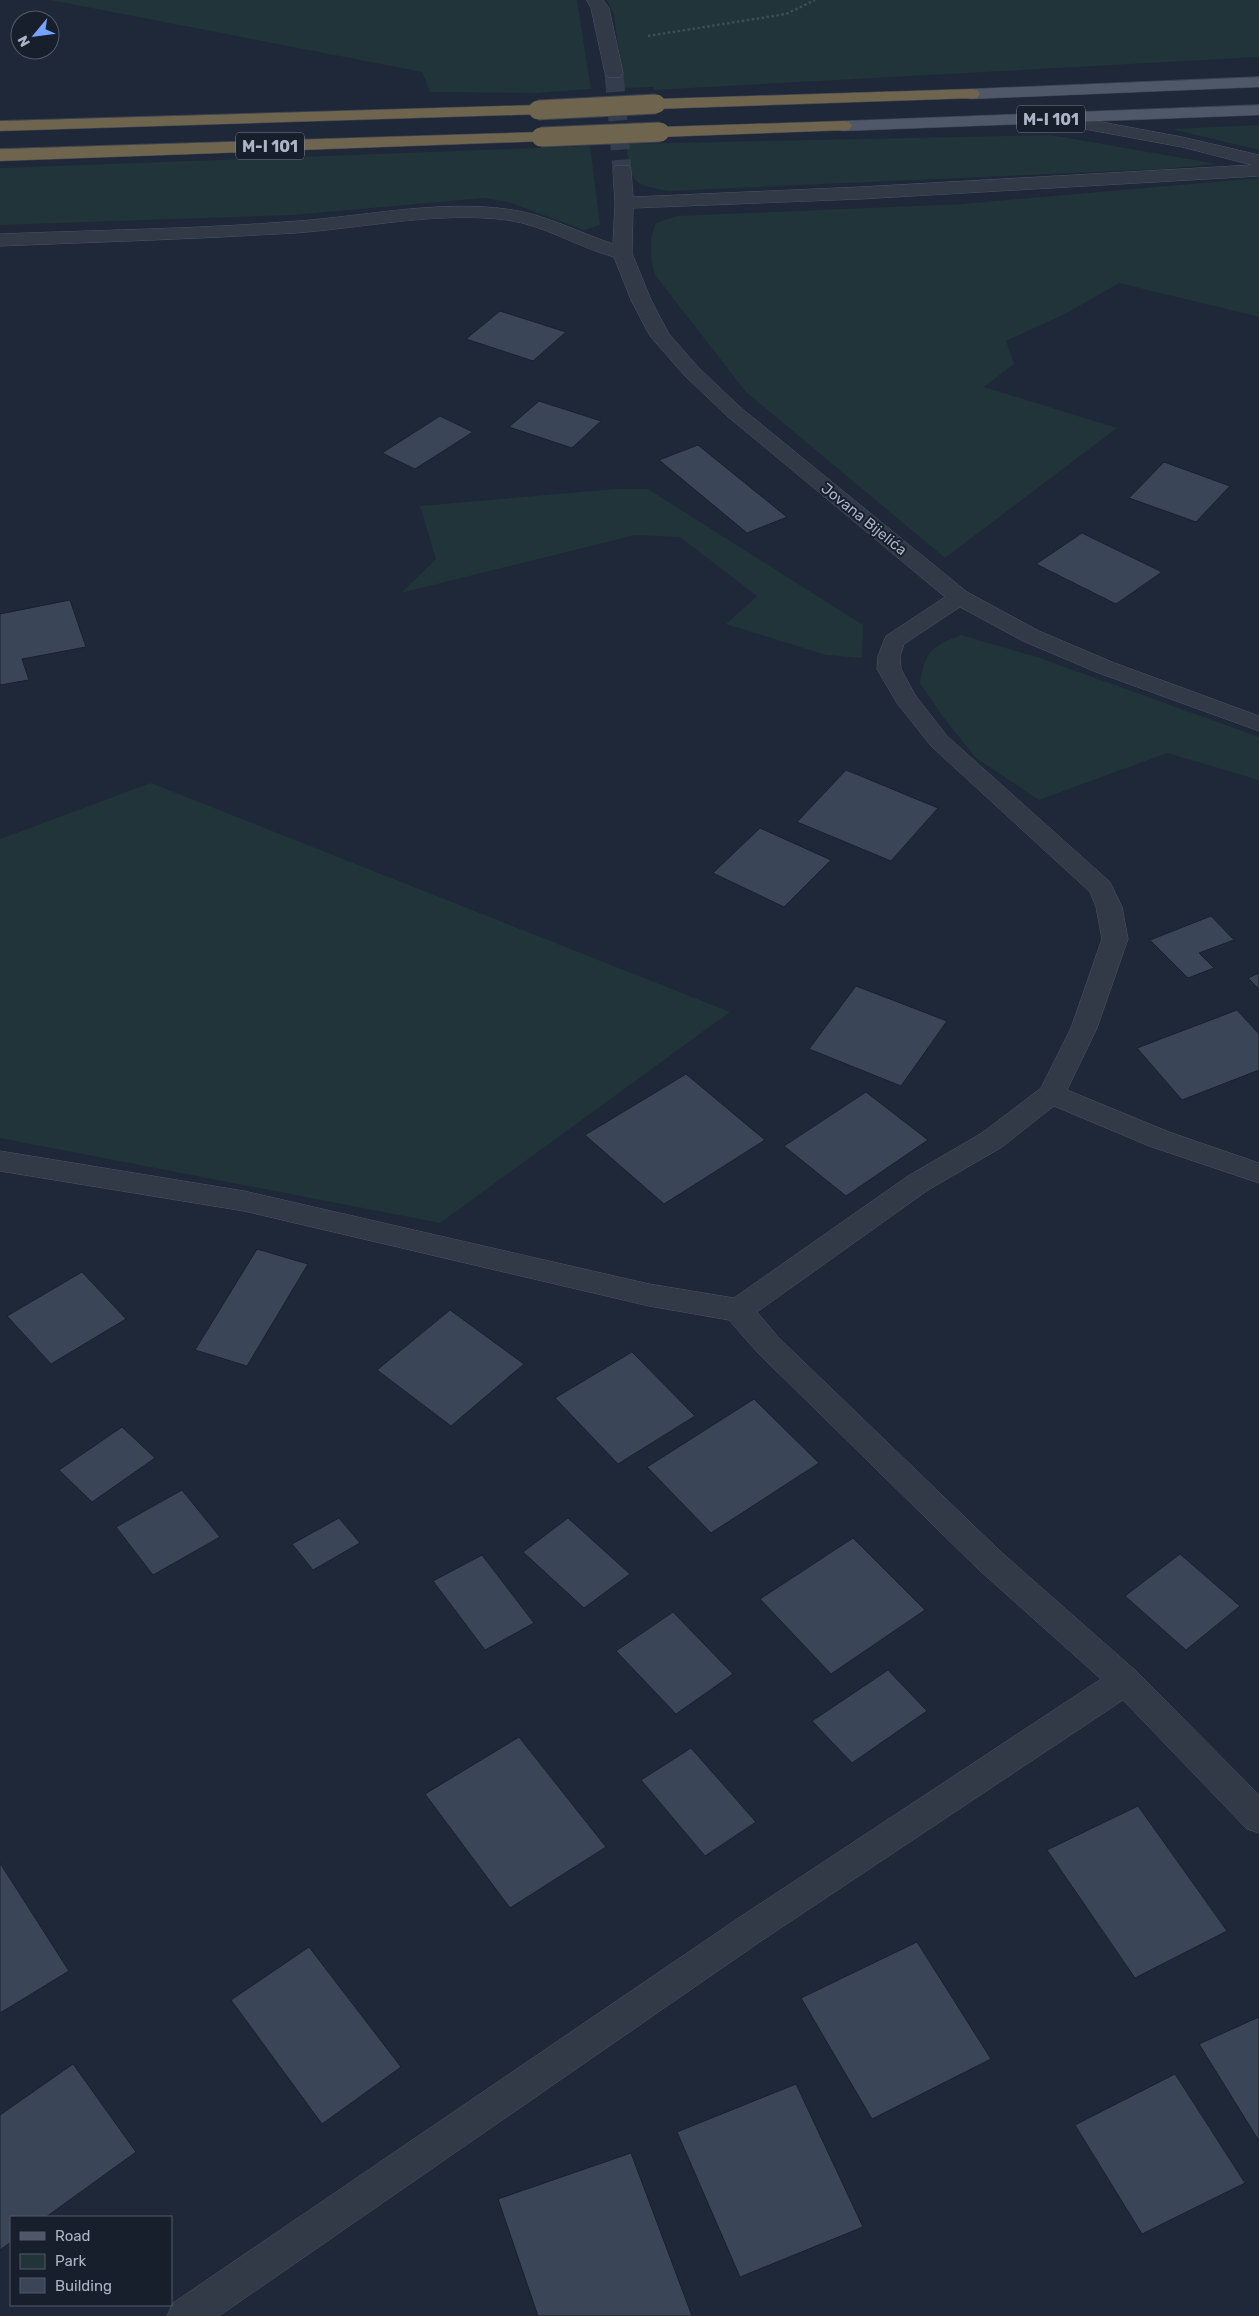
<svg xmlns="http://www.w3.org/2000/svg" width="1259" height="2316" font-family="Rubik,sans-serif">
<rect width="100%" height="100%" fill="#1e2838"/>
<g fill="#203439">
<polygon points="50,0 577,0 591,89 537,93 430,92 422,72"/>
<polygon points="607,0 1259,0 1259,57 654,90 653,87 624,88 614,15"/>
<polygon points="1259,125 1259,150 1171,129"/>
<path d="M1051 135 1217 164 1163 169 668 191C629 184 632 181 626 144Z"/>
<polygon points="590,146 600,225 584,230 511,203 485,198 293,215 0,225 0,168"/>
<path d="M1259 178V317L1119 283 1067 313 1006 341 1014 364 984 387 1117 428 945 558 746 392 655 275C650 256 648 241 656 223L677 216 961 204Z"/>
<polygon points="616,489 648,489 863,625 862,658 826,655 726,624 757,596 680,537 635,535 401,593 436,559 420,506"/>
<path d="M961 635 1037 657 1259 737V780L1167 753 1039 800 976 758 943 717 920 683C925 651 932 646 961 635Z"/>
<polygon points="151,783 730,1012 440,1223 0,1138 0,839"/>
</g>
<g fill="#3a4558" stroke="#19212f">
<polygon points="500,311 566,332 533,361 466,339"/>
<polygon points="539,401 601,421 572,448 509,427"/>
<polygon points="440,416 473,432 415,469 382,453"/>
<polygon points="698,445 787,517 747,533 659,460"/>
<polygon points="1164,462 1230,486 1196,522 1129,498"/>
<polygon points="1082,533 1162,572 1116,604 1036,564"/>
<polygon points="70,600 86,647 22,659 29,680 0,685 0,614"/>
<polygon points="846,770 938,808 891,861 797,822"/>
<polygon points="760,828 831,860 784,907 713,873"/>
<polygon points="1211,916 1234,940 1199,953 1214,968 1188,978 1150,940"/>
<polygon points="1259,973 1259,989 1248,978"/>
<polygon points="856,986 947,1021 901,1086 809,1049"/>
<polygon points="1237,1010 1259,1034 1259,1070 1182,1100 1137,1048"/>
<polygon points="686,1074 765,1140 664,1204 585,1135"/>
<polygon points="866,1092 928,1140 846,1196 784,1146"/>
<polygon points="257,1249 308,1264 247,1366 195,1350"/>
<polygon points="82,1272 126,1319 51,1364 7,1316"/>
<polygon points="450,1310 524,1364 451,1426 377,1370"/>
<polygon points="632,1352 695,1416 618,1464 555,1398"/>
<polygon points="754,1399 819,1463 711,1533 647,1467"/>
<polygon points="122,1427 155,1458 92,1502 59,1470"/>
<polygon points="182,1490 220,1537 153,1575 116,1527"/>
<polygon points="339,1518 360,1543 313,1570 292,1544"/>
<polygon points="568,1518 630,1574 584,1608 523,1552"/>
<polygon points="853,1538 925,1610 831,1674 760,1599"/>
<polygon points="1180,1554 1240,1606 1186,1650 1125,1596"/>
<polygon points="482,1555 534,1623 485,1650 433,1581"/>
<polygon points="673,1612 733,1674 676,1714 616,1651"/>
<polygon points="888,1670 927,1711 852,1763 812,1721"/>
<polygon points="519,1737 606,1847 510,1908 425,1794"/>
<polygon points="691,1748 756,1822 705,1856 641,1780"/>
<polygon points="1138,1806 1227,1931 1135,1978 1047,1850"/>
<polygon points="0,1863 69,1971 0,2013"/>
<polygon points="917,1942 991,2059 872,2119 801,1998"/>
<polygon points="309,1947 401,2067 322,2124 231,2000"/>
<polygon points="1259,2017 1259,2141 1199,2044"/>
<polygon points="73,2064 136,2152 46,2217 11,2217 11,2242 0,2250 0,2115"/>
<polygon points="1175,2074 1245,2183 1142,2234 1075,2125"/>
<polygon points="796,2084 863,2227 740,2277 677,2132"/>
<polygon points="631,2153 692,2316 538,2316 498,2199"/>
</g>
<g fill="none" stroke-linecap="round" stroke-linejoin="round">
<polyline stroke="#333d4d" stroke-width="19" stroke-dasharray="19 10" stroke-linecap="butt" points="614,73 622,170"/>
<g stroke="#4c5463" stroke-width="1">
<g id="minor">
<polygon points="587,0 603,0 609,8 623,73 620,77 608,77 605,73 591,8"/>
<path d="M1058 114 1182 137 1259 155V176L860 199 633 208 632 253 651 300 669 334 699 368 740 407 967 592 1039 631 1112 662 1259 716V731L1096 672 1023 641 960 607 904 644 900 656 901 669 915 695 947 736 1110 882 1122 907 1128 939 1097 1028 1067 1090 1169 1132 1259 1163V1183L1149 1146 1054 1106 1002 1147 928 1190 757 1312 778 1337 1000 1551 1136 1671 1259 1795V1833L1247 1829 1123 1700 761 1941 219 2316H167L173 2303 737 1919 1101 1679 978 1569 758 1353 729 1320 649 1306 244 1211 0 1171V1151L244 1191 649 1284 734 1298 908 1176 982 1133 1041 1088 1071 1028 1102 939 1096 907 1090 892 931 746 897 703 877 669 878 656 886 636 945 597 726 415 685 376 650 336 631 300 614 257C577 247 544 225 507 220 439 211 363 228 295 233 197 239 98 242 0 246V234C99 230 199 229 298 221 366 216 438 200 506 209 543 213 577 232 613 244L615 203 613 170 615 166H629L631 170 633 197 860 187 1252 165 1182 147 1052 123 1049 119 1052 115Z"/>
</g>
</g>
<g stroke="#3b4352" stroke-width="1">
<g id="major">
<polygon points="1259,77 1259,87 971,99 965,98 962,94 965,90 971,89"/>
<polygon points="1259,105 1259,115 843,131 837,130 834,126 837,122 843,121"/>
</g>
</g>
<g stroke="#3c4453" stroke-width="1">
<g id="highway">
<polygon points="971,89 977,90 980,94 977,98 656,109 650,108 647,104 650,100 656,99"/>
<polygon points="538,105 544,106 547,110 544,114 0,131 0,121"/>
<polygon points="843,121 849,122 852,126 849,130 660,137 654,136 651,132 654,128 660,127"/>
<polygon points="541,132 547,133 550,137 547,141 0,161 0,149"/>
</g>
</g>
<polyline stroke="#3b5053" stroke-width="2.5" stroke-dasharray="2.5 2.5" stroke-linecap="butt" points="648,36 786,14 815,0"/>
<use href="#minor" fill="#323a48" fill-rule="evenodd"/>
<use href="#major" fill="#4f5869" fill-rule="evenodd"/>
<use href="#highway" fill="#6f644e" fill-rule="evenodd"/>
<g stroke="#3c4453" stroke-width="21" stroke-linecap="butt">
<g id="highway-bridge">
<polyline points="538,110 656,104"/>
<polyline points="541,137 660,132"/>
</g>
</g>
<use href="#highway-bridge" stroke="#6f644e" stroke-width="19"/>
</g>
<g text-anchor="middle" stroke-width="4" stroke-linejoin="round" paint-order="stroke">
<g font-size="15" fill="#acb4c5" stroke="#171f2c">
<text transform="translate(864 519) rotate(39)" y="5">Jovana Bijelića</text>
</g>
<g fill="#171f2c" stroke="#7f8797" stroke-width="1">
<rect x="1017" y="105.5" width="68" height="27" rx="4"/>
<rect x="236" y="132.5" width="68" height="27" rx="4"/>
</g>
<g font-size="16" font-weight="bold" fill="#acb4c5">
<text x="1051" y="125">M-I 101</text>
<text x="270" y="152">M-I 101</text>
</g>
</g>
<rect x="10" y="2216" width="162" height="90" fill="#171f2c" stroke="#535b69"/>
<rect x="20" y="2232" width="25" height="8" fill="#4f5869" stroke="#535b69"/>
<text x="55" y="2241" font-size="15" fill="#acb4c5">Road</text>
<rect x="20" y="2254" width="25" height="15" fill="#203439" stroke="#535b69"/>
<text x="55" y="2266" font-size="15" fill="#acb4c5">Park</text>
<rect x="20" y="2278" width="25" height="15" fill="#3a4558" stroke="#535b69"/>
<text x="55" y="2291" font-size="15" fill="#acb4c5">Building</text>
<g transform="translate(35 35) rotate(241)"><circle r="24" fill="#171f2c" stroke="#535b69"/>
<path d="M0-4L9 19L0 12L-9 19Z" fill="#77a3ff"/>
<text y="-8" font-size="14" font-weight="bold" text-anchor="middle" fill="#acb4c5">N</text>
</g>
</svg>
